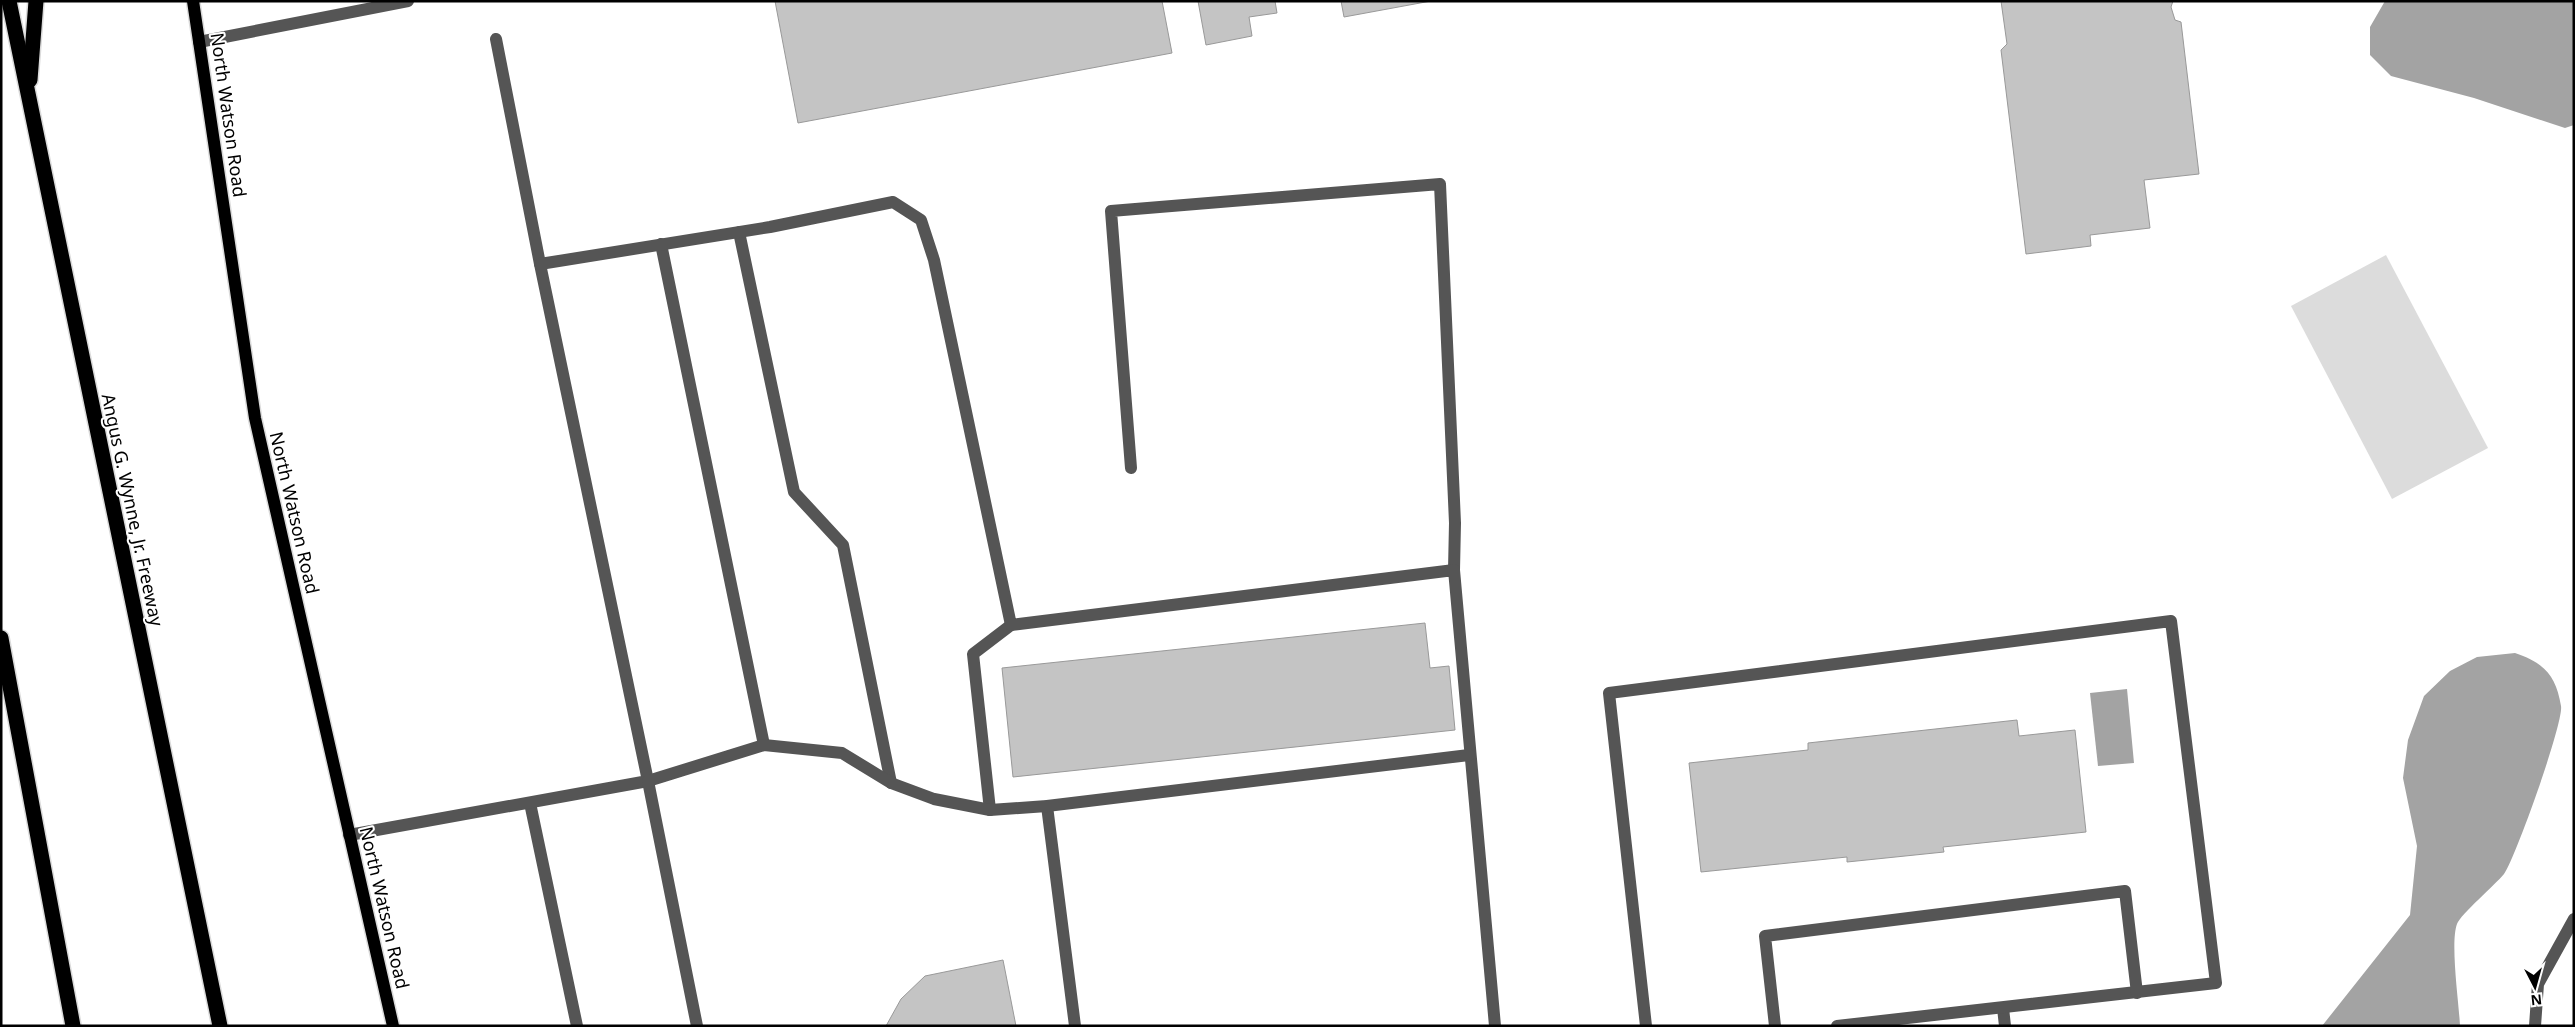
<svg xmlns="http://www.w3.org/2000/svg" width="2575" height="1027" font-family="'Noto Sans',sans-serif">
<rect width="100%" height="100%" fill="#fff"/>
<polygon fill="#dcdcdc" points="2386,255 2488,448 2392,499 2291,306"/>
<g fill="#a3a3a3">
<polygon points="2385,1 2574,1 2574,125 2565,128 2474,98 2391,76 2370,55 2370,27"/>
<path d="M2515 653C2544 663 2556 675 2561 706 2564 722 2515 859 2504 874 2495 885 2461 914 2457 924 2450 943 2459 1003 2460 1026H2322L2410 915 2417 846 2403 778 2408 740 2424 696 2450 671 2477 657Z"/>
<polygon points="2127,689 2134,763 2098,766 2090,693"/>
</g>
<g fill="#c4c4c4" stroke="#999">
<polygon points="775,1 1162,1 1172,53 798,123"/>
<polygon points="1198,1 1275,1 1277,13 1249,17 1252,36 1206,45"/>
<polygon points="1341,1 1431,1 1344,17"/>
<polygon points="2001,1 2173,1 2171,7 2175,20 2181,22 2199,174 2144,180 2150,228 2090,235 2091,246 2026,254 2001,50 2007,44"/>
<polygon points="1425,623 1430,668 1449,666 1455,730 1013,777 1002,668"/>
<polygon points="2017,720 2019,736 2075,730 2086,832 1943,847 1944,852 1847,862 1847,857 1701,872 1689,763 1808,750 1808,743"/>
<polygon points="1003,960 1016,1026 886,1026 901,999 925,976"/>
</g>
<g fill="none" stroke-linecap="round" stroke-linejoin="round">
<g stroke="#dbdbdb" stroke-width="15">
<polyline id="major" points="193,1 255,418 393,1026"/>
</g>
<g stroke="#dbdbdb" stroke-width="18">
<g id="highway">
<polyline points="9,1 220,1026"/>
<polyline points="30,80 36,1"/>
<polyline points="1,638 73,1026"/>
</g>
</g>
<g stroke="#555" stroke-width="12">
<polyline points="496,39 540,264"/>
<polyline points="199,42 408,1"/>
<polyline points="739,232 794,492 843,545 891,783"/>
<polyline points="661,244 764,745"/>
<polyline points="1131,468 1111,211 1440,184 1455,523 1454,570"/>
<polyline points="530,803 577,1026"/>
<polyline points="1047,806 1075,1026"/>
<polyline points="990,810 973,654 1011,625"/>
<polyline points="349,835 648,781 540,264 770,227 893,202 921,220 934,260 1011,625 1454,570 1495,1026"/>
<polyline points="2003,1008 2005,1026"/>
<polyline points="697,1026 648,781 764,745 842,753 891,783 934,799 990,810 1047,806 1469,755"/>
<polyline points="1646,1026 1609,693 2171,621 2216,983 1837,1026"/>
<polyline points="1775,1026 1765,936 2125,891 2137,993"/>
<polyline points="2535,1026 2538,984 2574,919"/>
</g>
<use href="#major" stroke="#000" stroke-width="12"/>
<use href="#highway" stroke="#000" stroke-width="15"/>
</g>
<g text-anchor="middle" stroke-width="4" stroke-linejoin="round" paint-order="stroke">
<g font-size="18" fill="#000" stroke="#fff">
<text transform="translate(228 115) rotate(82)" y="6">North Watson Road</text>
<text transform="translate(132 510) rotate(78)" y="6">Angus G. Wynne, Jr. Freeway</text>
<text transform="translate(294 513) rotate(77)" y="6">North Watson Road</text>
<text transform="translate(384 908) rotate(77)" y="6">North Watson Road</text>
</g>
</g>
<rect width="2575" height="1027" fill="none" stroke="#000000" stroke-width="5"/>
<g transform="translate(2535 987) rotate(174)" stroke="#ffffff" stroke-width="4" paint-order="stroke">
<path d="M0-4L9 19L0 12L-9 19Z" fill="#000000"/>
<text y="-8" font-size="14" font-weight="bold" text-anchor="middle" fill="#000000">N</text>
</g>
</svg>
